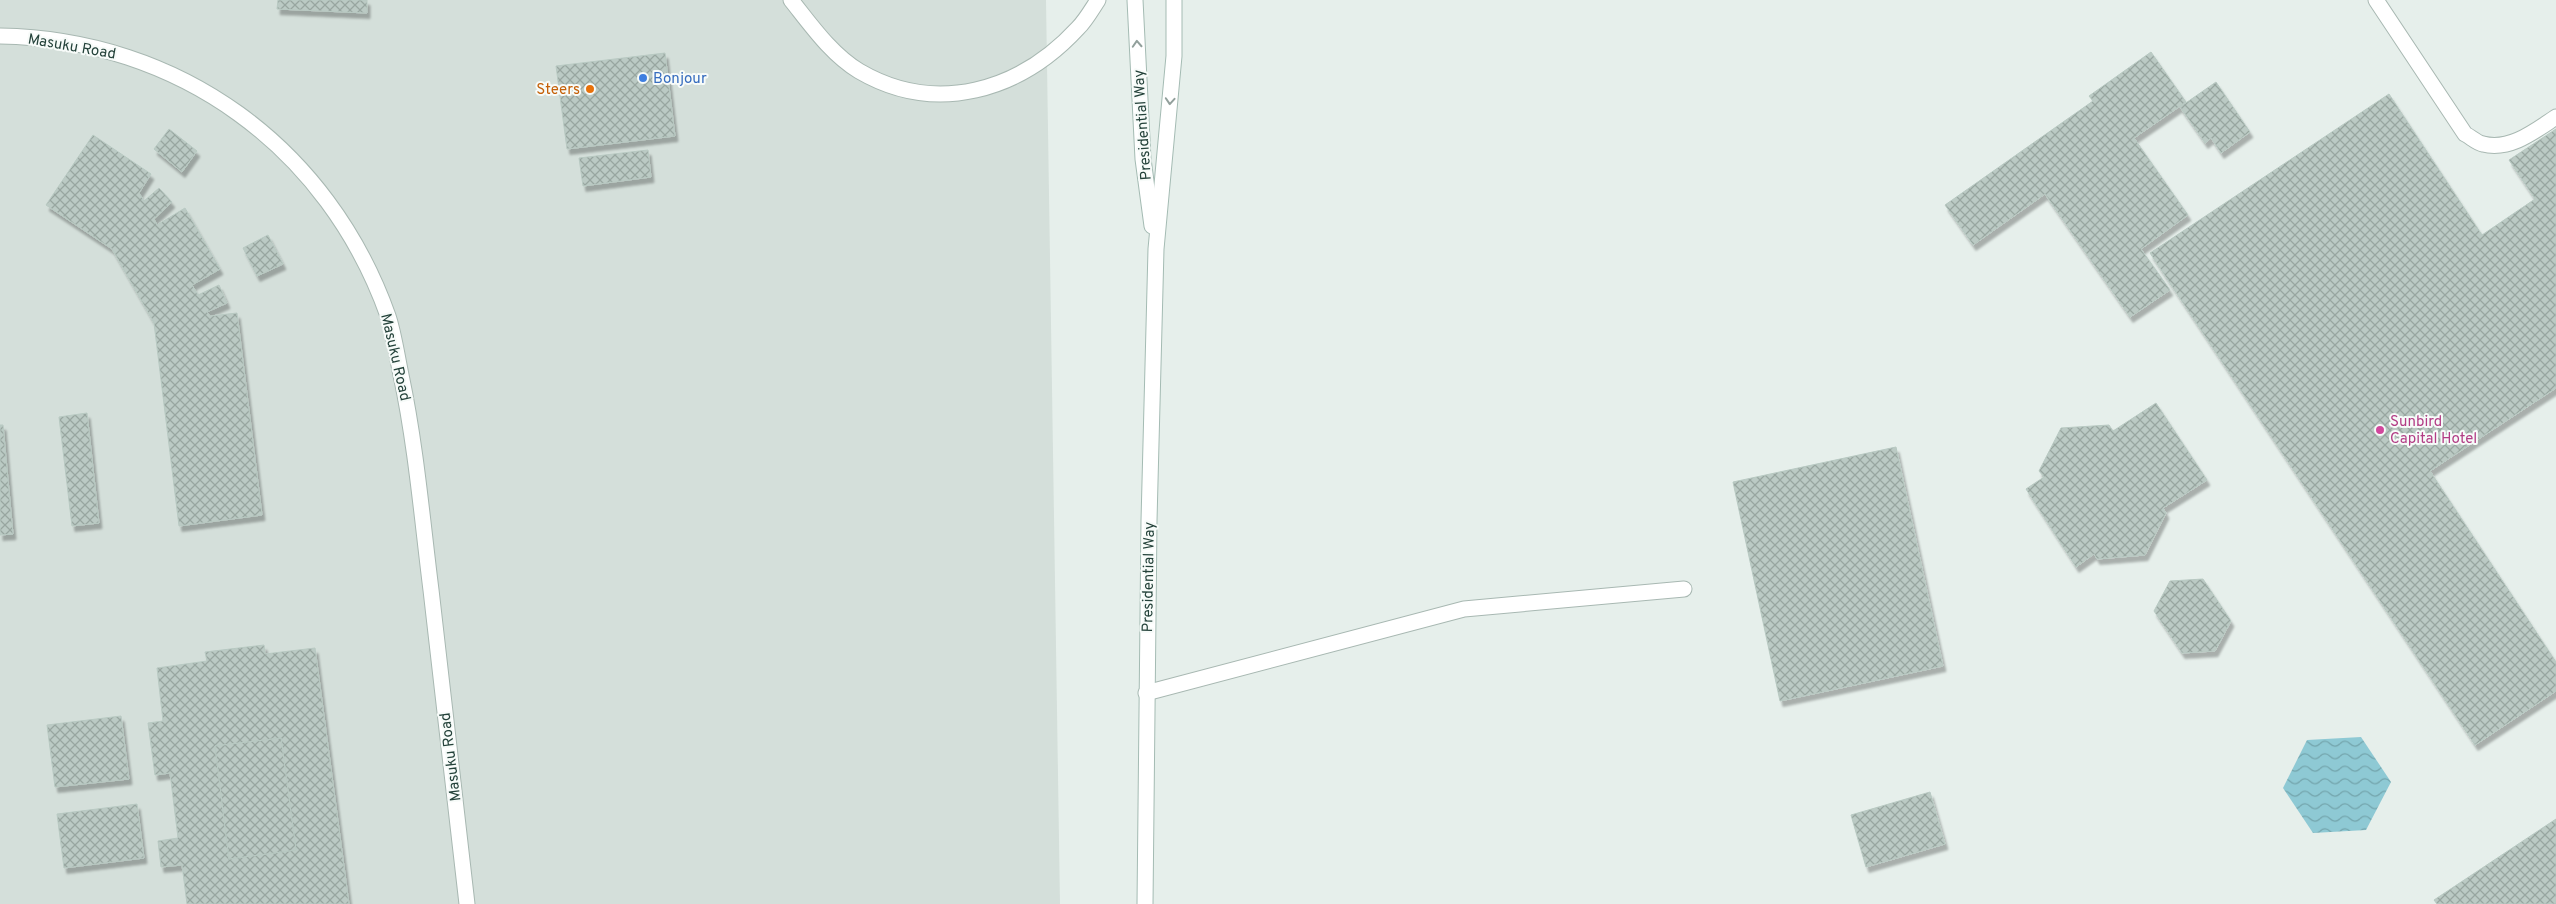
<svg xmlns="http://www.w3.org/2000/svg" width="2556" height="904" font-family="Overpass,sans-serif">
<defs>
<pattern id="water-waves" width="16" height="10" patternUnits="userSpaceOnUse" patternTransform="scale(1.25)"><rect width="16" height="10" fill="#8ec9d4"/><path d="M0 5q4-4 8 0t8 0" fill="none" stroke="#74a5ad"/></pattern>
<pattern id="building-cross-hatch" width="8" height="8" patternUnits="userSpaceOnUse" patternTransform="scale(1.25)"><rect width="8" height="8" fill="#bbcac4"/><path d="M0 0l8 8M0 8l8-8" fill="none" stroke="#98a6a0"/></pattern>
<filter id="shadow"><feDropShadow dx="3" dy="5.5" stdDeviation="1" flood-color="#0004"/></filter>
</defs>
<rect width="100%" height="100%" fill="#e6efeb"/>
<polygon fill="#d4dfda" points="0,0 1046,0 1060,904 0,904"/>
<polygon fill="url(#water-waves)" points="2361,737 2391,782 2366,830 2313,833 2283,788 2307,740"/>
<g fill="url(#building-cross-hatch)" stroke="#b8c9c2" fill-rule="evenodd" filter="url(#shadow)">
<polygon points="278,0 367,0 367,13 277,9"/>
<polygon points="2151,52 2186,102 2134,138 2188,215 2141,249 2170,290 2130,317 2045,194 1973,245 1945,205 2093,101 2089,96"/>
<polygon points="665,53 675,136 567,149 556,66"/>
<polygon points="2216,82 2250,132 2221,153 2211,138 2205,143 2180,107"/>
<polygon points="2389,94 2482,235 2535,199 2509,160 2556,129 2556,388 2430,471 2556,662 2556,691 2475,745 2150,253"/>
<polygon points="169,129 197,151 182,172 154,149"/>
<polygon points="93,135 151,174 139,193 144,201 159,188 172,202 154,219 157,225 185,208 220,269 192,285 198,295 219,285 227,303 207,312 210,316 237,313 262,515 179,526 154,323 112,249 46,205"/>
<polygon points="648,150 651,177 583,186 579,158"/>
<polygon points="268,235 283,264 257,276 243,248"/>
<polygon points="2156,403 2207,480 2163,508 2166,513 2145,555 2097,559 2094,554 2076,567 2026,489 2044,477 2039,471 2061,428 2109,425 2113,431"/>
<polygon points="87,413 99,523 72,526 59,417"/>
<polygon points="0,425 3,425 13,534 0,535"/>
<polygon points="1896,447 1943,666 1780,701 1733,482"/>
<polygon points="2203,579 2231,621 2215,651 2182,653 2154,611 2170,581"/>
<path d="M264 645 265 654 315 648 349 904H187L182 865 161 867 158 841 178 838 170 773 155 775 148 723 163 721 157 668 207 661 205 652ZM281 738 296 850 229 859 215 746Z"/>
<polygon points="121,716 129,779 55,787 47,725"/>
<polygon points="281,738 296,850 229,859 215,746"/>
<polygon points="1930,792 1945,844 1866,867 1851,815"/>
<polygon points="137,804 144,858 64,868 57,814"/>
<polygon points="2556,819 2556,904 2437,904 2434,900"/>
</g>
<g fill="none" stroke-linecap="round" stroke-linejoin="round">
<g stroke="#a8b8b2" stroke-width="17">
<g id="lane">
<path d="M791 0C811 25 831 54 859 71 936 116 1020 91 1078 28 1086 20 1092 9 1098 0"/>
<path d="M2376 0 2465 134C2471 137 2477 143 2483 144 2510 151 2535 131 2556 117"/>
<polyline points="1146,693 1464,609 1684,589"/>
</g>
</g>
<g stroke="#a8b8b2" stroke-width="17">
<path id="street" d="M0 36C179 39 328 147 388 316 394 334 397 356 401 375 416 446 422 518 431 590 443 694 455 799 467 904"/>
</g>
<g stroke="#a4bbb3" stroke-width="17">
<g id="secondary">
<polyline points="1135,0 1143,159 1152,226"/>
<polyline points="1145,904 1149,521 1156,249 1174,56 1174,0"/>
</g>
</g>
<use href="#lane" stroke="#fff" stroke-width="15"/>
<use href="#street" stroke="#fff" stroke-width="15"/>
<use href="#secondary" stroke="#fff" stroke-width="15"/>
</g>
<defs><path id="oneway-chevron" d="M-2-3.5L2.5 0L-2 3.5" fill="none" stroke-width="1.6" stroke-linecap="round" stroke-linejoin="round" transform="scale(1.25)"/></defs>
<g stroke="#92a09c">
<use href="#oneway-chevron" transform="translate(1137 44) rotate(-93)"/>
<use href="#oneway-chevron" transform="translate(1170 101) rotate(94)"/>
</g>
<circle fill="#3f7fe0" stroke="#f7fbf9" stroke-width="2" cx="643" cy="78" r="5"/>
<circle fill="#e8710a" stroke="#f7fbf9" stroke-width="2" cx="590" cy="89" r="5"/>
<circle fill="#d1479c" stroke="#f7fbf9" stroke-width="2" cx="2380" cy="430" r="5"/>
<g text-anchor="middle" stroke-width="4" stroke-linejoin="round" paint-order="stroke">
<g font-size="15" fill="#24423a" stroke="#f7fbf9">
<text transform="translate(72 46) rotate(10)" y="5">Masuku Road</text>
<text transform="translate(1142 125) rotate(-94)" y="5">Presidential Way</text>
<text transform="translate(396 357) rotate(77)" y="5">Masuku Road</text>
<text transform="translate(1148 577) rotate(-89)" y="5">Presidential Way</text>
<text transform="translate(450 757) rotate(-97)" y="5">Masuku Road</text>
</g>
<g font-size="15" fill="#366cbe" stroke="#f7fbf9" text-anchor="start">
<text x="653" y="83">Bonjour</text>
</g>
<g font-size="15" fill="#c56008" stroke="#f7fbf9" text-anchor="end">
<text x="580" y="94">Steers</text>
</g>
<g font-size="15" fill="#b23c85" stroke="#f7fbf9" text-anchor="start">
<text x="2390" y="426">Sunbird<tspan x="2390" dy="17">Capital Hotel</tspan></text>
</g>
</g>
</svg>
